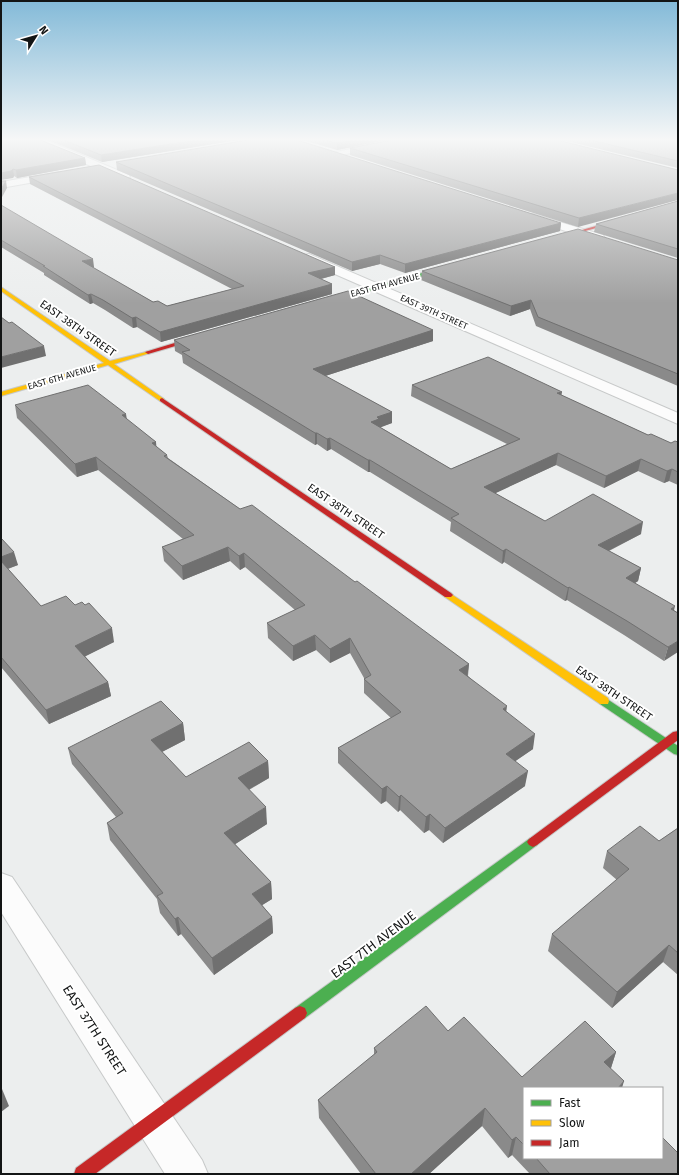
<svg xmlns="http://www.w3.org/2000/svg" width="679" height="1175" font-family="'Fira Sans',sans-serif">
<rect width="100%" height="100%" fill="#eceeee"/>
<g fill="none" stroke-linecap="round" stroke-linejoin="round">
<g stroke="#c7c9c9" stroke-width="2">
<polygon id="lane" points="397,139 409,139 410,140 406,142 336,156 332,154 336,152"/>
</g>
<g stroke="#c7c9c9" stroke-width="2">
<g id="street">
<polygon points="32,139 43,139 129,175 130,177 125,180 121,179 33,141"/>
<polygon points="59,172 64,175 63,177 1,188 1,182"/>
<polygon points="533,214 603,235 605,238 603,241 599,242 529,219 527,217"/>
<polygon points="309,254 678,413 678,424 305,261 303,258 305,255"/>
<polygon points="1,873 12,877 202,1160 208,1174 165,1174 1,912"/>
</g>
</g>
<g stroke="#c7c9c9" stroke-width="2">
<g id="fast">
<polygon points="450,265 453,267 452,268 325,303 320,302"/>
<polygon points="604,697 678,746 678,755 674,754 600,704 599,701 600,698"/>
<polygon points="533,837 537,839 539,842 537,845 305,1018 300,1020 295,1018 293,1013 295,1008 529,839"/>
</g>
</g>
<g stroke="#c7c9c9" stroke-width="2">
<g id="slow">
<polygon points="1,287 110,361 150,351 150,353 114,364 164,399 164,401 160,401 108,365 1,396 1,392 104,363 1,291"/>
<polygon points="448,592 608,698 609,701 608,704 600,704 445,597 443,595 445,593"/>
</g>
</g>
<g stroke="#c7c9c9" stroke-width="2">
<g id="jam">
<polygon points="678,203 678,205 557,239 553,238"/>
<polygon points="204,334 206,335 206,337 148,354 145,352"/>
<polygon points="162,398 451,593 453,595 451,597 445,597 160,401 160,399"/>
<polygon points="678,731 678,740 537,845 533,847 529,845 527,842 529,839 673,732"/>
<polygon points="300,1006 305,1008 307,1013 305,1018 95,1174 74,1174 76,1168 295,1008"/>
</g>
</g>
<use href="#lane" fill="#fcfcfc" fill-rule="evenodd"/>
<use href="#street" fill="#fcfcfc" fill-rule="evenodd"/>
<use href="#fast" fill="#4caf50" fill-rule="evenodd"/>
<use href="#slow" fill="#ffc107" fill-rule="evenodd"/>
<use href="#jam" fill="#c62828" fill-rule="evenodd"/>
</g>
<g fill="#8a8a8a">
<polygon points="1,139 85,158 86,165 17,178 14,176 13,178"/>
<polygon points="46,139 244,139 102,162"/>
<polygon points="300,139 391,139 337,150"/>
<polygon points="558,139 678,139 678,168"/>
<polygon points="350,148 678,170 578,227 350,155"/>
<polygon points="116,162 561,223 560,231 405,273 380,264 352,271 117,170"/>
<polygon points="29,177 335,267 335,275 321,279 332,284 332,294 161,342 137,327 133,328 105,310 93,303 90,304 44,275 44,273 1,247 1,205 94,267 93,268 153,302 167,306 232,289 30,184"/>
<polygon points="678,201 678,258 594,232 596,224"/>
<polygon points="678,260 678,386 536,326 530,309 510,316 421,280 422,271"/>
<polygon points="433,330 433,341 325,376 392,412 392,423 380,427 451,469 507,444 411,396 412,385 561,395 648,435 671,443 678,442 678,485 669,481 664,483 638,471 604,488 556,465 495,493 545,521 641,534 609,551 641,568 638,581 635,583 678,613 664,661 624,635 567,600 565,601 504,562 502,564 450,531 451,522 370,472 368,472 331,449 327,451 317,444 315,445 183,363 182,355 175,351 174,340"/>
<polygon points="15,405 127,420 156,442 156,447 167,455 168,458 240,509 355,582 469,664 468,676 507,712 533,749 515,761 525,786 443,843 429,830 424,833 400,810 398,812 386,801 381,804 338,763 338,748 391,718 364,693 364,678 350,653 330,663 316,650 293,661 268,638 267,623 295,610 245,567 240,570 230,561 183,580 164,561 162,547 183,539 98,470 77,477 17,418"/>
<polygon points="1,538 18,565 8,569 41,606 75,605 114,642 85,656 108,682 111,696 49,724 1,667"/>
<polygon points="183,723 185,740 162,752 186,777 268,761 269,778 249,790 267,824 235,844 271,882 272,899 262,905 272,917 273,933 214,975 181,934 178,936 160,913 157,899 110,840 107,823 116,817 72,764 68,748"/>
<polygon points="678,828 678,975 663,962 612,1008 548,951 552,934 617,880 603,868 607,851 659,841"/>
<polygon points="448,1031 522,1077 616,1052 611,1068 524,1088 524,1158 662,1158 678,1174 530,1174 512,1155 508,1158 482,1126 429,1174 361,1174 319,1118 318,1100 374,1055 374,1048"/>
</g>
<g fill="#707070">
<polygon points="203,139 244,139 102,162 101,155"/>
<polygon points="360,139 391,139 337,150 337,143"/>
<polygon points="85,158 86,165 17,178 16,170"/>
<polygon points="13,169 14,176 13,178 1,180 1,173"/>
<polygon points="6,181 7,188 1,199 1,189"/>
<polygon points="678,193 678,200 578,227 579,218"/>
<polygon points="561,223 560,231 405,273 405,264"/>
<polygon points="380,255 380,264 352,271 352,262"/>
<polygon points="93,259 94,267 83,270 82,261"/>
<polygon points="335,267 335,275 309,282 308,273"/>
<polygon points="332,284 332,294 161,342 160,332"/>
<polygon points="91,294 93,303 90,304 88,295"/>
<polygon points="531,300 530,309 510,316 511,306"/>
<polygon points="136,317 137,327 133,328 132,318"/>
<polygon points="433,330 433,341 313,380 313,369"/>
<polygon points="44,346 46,356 1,368 1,357"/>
<polygon points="562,392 560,403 557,393"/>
<polygon points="392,412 392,423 379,428 371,422 377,417"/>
<polygon points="126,414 128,426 122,415"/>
<polygon points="315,433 317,433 317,444 315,445"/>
<polygon points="330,438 331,449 327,451 327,439"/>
<polygon points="156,442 157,454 152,443"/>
<polygon points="558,453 556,465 483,499 484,487"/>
<polygon points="96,457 98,470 77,477 75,464"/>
<polygon points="641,459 638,471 604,488 606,476"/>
<rect x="368" y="460" width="2" height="12"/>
<polygon points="672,469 669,481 664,483 667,471"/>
<polygon points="643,522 641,534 596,557 598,545"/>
<polygon points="228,547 230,561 183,580 182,566"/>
<polygon points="506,549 504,562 502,564 503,551"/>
<polygon points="14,552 18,565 1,571 1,557"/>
<polygon points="244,553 245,567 240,570 239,556"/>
<polygon points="641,568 638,581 623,591 626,578"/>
<polygon points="569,587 567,600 565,601 568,588"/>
<polygon points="675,606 672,619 671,609"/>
<polygon points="112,628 114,642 78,660 75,646"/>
<polygon points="315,635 316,650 293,661 293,646"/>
<polygon points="350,638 350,653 330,663 330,649"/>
<polygon points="678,641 678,652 664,661 668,647"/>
<polygon points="469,664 467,678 459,670"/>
<polygon points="108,682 111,696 49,724 46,710"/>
<polygon points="507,706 505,721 503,709"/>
<polygon points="183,723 185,740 154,756 151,740"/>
<polygon points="535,734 533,749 504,769 506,754"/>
<polygon points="268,761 269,778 239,795 238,778"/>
<polygon points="528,771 525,786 443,843 445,828"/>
<polygon points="387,786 386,801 381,804 382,789"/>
<polygon points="401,795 400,810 398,812 399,797"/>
<polygon points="266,807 267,824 226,850 224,833"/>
<polygon points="430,814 429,830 424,833 426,817"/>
<polygon points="271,882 272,899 253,911 252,894"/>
<polygon points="178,917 181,934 178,936 175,919"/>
<polygon points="272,917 273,933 214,975 212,958"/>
<polygon points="669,945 663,962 612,1008 617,992"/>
<polygon points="616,1052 610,1071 604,1062"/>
<polygon points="624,1081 622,1088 618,1088"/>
<polygon points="1,1089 2,1089 9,1106 1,1112"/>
<polygon points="485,1108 482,1126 429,1174 411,1174"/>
<polygon points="516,1137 512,1155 508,1158 512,1140"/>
</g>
<g fill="#a0a0a0" stroke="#707070">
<polygon points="1,139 38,139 85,158 16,170 13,169 11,171 1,173"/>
<polygon points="61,139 203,139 101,155"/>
<polygon points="254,139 294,139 561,223 405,264 380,255 352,262 116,162"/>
<polygon points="321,139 360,139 337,143"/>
<polygon points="397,139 553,139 678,170 678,193 579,218 350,148"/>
<polygon points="586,139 678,139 678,161"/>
<polygon points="99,165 335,267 308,273 332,284 160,332 136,317 132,318 103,300 91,294 88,295 43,266 45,266 1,240 1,205 93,259 82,261 153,302 158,301 167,306 244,286 29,177"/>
<polygon points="1,181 6,181 1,189"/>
<polygon points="678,201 678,249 596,224"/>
<polygon points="578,229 678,260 678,374 538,317 531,300 511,306 422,271"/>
<polygon points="348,291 433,330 313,369 392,412 377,417 379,419 371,422 451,469 520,439 412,385 488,357 562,392 557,393 648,435 651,434 671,443 675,441 678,442 678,472 672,469 667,471 641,459 606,476 558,453 484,487 545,521 593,494 643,522 598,545 641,568 626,578 675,606 671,609 678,613 678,641 668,647 627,621 569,587 568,588 506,549 503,551 451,518 459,514 370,460 368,460 330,438 327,439 317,433 315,433 182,352 190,350 174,340"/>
<polygon points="1,317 9,323 12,322 44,346 1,357"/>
<polygon points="88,385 126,414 122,415 156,442 152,443 167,455 164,456 240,509 252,505 355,582 357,581 469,664 459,670 507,706 503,709 535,734 506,754 528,771 445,828 430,814 426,817 401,795 399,797 387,786 382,789 338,748 401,712 364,679 371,675 350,638 330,649 315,635 293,646 267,623 305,605 244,553 239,556 228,547 182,566 162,547 194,535 96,457 75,464 15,405"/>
<polygon points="1,538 14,552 1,557"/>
<polygon points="1,561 41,606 66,596 75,605 82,602 85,605 89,603 112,628 75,646 108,682 46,710 1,657"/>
<polygon points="161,701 183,723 151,740 186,777 249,742 268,761 238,778 266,807 224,833 271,882 252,894 272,917 212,958 178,917 175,919 157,896 163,893 107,823 123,813 68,748"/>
<polygon points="640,826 659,841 678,828 678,953 669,945 617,992 552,934 629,869 607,851"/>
<polygon points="426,1006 448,1031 464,1017 522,1077 585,1021 616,1052 604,1062 624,1081 618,1088 524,1088 524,1145 516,1137 512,1140 485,1108 411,1174 376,1174 318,1100 377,1052 374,1048"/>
<polygon points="662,1137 678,1153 678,1174 550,1174 536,1158 662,1158"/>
</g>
<linearGradient id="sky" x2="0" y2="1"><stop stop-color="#83bad8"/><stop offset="0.46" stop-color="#f6f7f7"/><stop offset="1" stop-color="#f6f7f7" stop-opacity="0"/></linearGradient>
<rect width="679" height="303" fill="url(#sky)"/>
<g text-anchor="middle" stroke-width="4" stroke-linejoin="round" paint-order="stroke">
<g font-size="9" fill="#131515" stroke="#fff">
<text transform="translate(385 285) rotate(-15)" y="3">EAST 6TH AVENUE</text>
<text transform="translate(434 312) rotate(24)" y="3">EAST 39TH STREET</text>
<text transform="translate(62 377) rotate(-16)" y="3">EAST 6TH AVENUE</text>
</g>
<g font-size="11" fill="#131515" stroke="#fff">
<text transform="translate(78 328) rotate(35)" y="4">EAST 38TH STREET</text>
<text transform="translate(346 511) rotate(34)" y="4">EAST 38TH STREET</text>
<text transform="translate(614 693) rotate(34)" y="4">EAST 38TH STREET</text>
</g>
<g font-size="13" fill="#131515" stroke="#fff">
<text transform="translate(373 944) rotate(-37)" y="5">EAST 7TH AVENUE</text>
<text transform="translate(95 1030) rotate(57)" y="5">EAST 37TH STREET</text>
</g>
</g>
<rect width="679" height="1175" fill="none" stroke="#131515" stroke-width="4"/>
<rect x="523" y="1087" width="140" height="72" fill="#ffffff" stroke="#a1a1a1"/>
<rect x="531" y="1100" width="20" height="6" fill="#4caf50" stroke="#a1a1a1"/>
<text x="559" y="1107" font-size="12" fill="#131515">Fast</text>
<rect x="531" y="1120" width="20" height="6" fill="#ffc107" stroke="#a1a1a1"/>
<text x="559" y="1127" font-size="12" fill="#131515">Slow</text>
<rect x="531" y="1140" width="20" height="6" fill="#c62828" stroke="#a1a1a1"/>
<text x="559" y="1147" font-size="12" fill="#131515">Jam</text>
<g transform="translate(36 36) rotate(53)" stroke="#ffffff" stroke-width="3" paint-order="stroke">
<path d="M0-3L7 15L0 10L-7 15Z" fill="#131515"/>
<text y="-6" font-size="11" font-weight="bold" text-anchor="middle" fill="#131515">N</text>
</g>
</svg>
